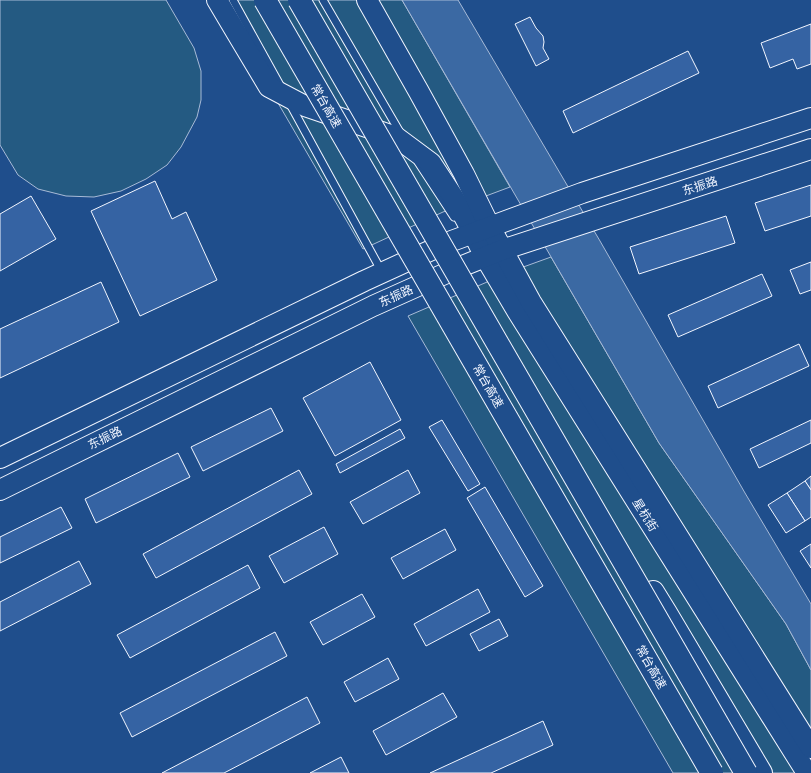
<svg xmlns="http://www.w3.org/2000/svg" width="811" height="773" font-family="'DejaVu Sans','Noto Sans SC',sans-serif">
<rect width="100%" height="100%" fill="#1f4e8c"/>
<g fill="#245a82" stroke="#a8bbd7">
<polygon points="0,0 166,0 194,48 201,71 201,100 197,117 181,147 167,165 146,179 121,191 94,197 66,196 38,189 18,175 0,145"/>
<polygon points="218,0 402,0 510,187 443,212 363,249"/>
<polygon points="551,257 659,443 786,624 811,670 811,773 673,773 408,316 515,270"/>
</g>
<polygon fill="#3b69a3" stroke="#a8bbd7" points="402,0 458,0 600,241 745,493 811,604 811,670 786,624 659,443"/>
<g fill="#3563a3" stroke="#f2f6ff">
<polygon points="530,17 536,28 543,36 544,42 543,48 549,59 536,66 515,24"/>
<polygon points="811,24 811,64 797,69 793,59 770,68 761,43"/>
<polygon points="688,51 699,73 573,133 563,111"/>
<polygon points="155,181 172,219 186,212 217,280 140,316 91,211"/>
<polygon points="811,185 811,216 765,231 755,203"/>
<polygon points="31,196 56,239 0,271 0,214"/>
<polygon points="726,216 735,243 639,274 630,247"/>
<polygon points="811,262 811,290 800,294 790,270"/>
<polygon points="762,274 772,296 678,337 668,315"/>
<polygon points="101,282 119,322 0,378 0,329"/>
<polygon points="799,344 809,366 718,408 708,386"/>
<polygon points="370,362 401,420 335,456 303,398"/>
<polygon points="271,408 283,431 203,471 191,447"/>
<polygon points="442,420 480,484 468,491 429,427"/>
<polygon points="811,420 811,443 759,468 750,449"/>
<polygon points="400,429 405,438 340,473 336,464"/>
<polygon points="178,453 190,477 96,523 85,499"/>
<polygon points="299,470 312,494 156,578 143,554"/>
<polygon points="408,470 420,493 363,524 350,502"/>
<polygon points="811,476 811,490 805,481"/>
<polygon points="805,481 811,490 811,517 805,521 787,493"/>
<polygon points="485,487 543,586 525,597 467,498"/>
<polygon points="787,493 805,521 786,533 768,505"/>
<polygon points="61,507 72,528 0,563 0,537"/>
<polygon points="324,527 338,554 284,583 269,556"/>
<polygon points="445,529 456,550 403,579 391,558"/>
<polygon points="811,544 811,568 800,551"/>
<polygon points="79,561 91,584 0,631 0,602"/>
<polygon points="248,565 260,588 130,658 117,635"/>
<polygon points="478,589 490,612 426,646 414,624"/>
<polygon points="362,594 375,617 323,645 310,622"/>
<polygon points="499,619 508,636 479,651 470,634"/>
<polygon points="275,632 287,656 132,737 120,713"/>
<polygon points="388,658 399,679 355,702 344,682"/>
<polygon points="443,693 457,717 386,755 373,731"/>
<polygon points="307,697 320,723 224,773 162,773"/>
<polygon points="543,721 553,745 491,773 430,773"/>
<polygon points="341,757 349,773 310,773"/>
</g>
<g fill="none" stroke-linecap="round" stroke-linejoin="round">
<g stroke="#f2f6ff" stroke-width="9">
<g id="service">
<polyline points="233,0 281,87"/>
<polyline points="323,0 401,134"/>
<polyline points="290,104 382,272"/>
<polyline points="418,162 454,217"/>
</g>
</g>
<g stroke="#f2f6ff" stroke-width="22">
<g id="secondary">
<polyline points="217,0 236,32 269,87 305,106 396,137 431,163 454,198 473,233 485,257 517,311 807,773"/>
<polyline points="367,0 419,92 464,174 490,227 531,302 811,748"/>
<polyline points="0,458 364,281 449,242 582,193 811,118"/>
<polyline points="0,490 373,306 460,267 502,250 811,149"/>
</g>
</g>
<g stroke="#f2f6ff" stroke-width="24">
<polyline id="motorway" points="653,592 666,613 761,773"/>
</g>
<use href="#service" stroke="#1f4e8c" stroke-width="7"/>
<use href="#secondary" stroke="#1f4e8c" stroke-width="20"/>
<use href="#motorway" stroke="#1f4e8c" stroke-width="22"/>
<g stroke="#f2f6ff" stroke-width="24" stroke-linecap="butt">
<g id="motorway-bridge">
<polyline points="265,0 712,773"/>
<polyline points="299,0 746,773"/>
</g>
</g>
<use href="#motorway-bridge" stroke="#1f4e8c" stroke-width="22"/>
</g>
<g text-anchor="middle" stroke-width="3" stroke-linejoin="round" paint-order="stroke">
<g font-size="12" fill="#f2f6ff" stroke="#1f4e8c">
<text transform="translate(326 106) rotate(60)" y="4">常台高速</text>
<text transform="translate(700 186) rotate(-18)" y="4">东振路</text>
<text transform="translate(396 296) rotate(-24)" y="4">东振路</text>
<text transform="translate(488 386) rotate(60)" y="4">常台高速</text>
<text transform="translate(105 438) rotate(-26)" y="4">东振路</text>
<text transform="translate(645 515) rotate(58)" y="4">星杭街</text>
<text transform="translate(651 667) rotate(60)" y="4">常台高速</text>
</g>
</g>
</svg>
